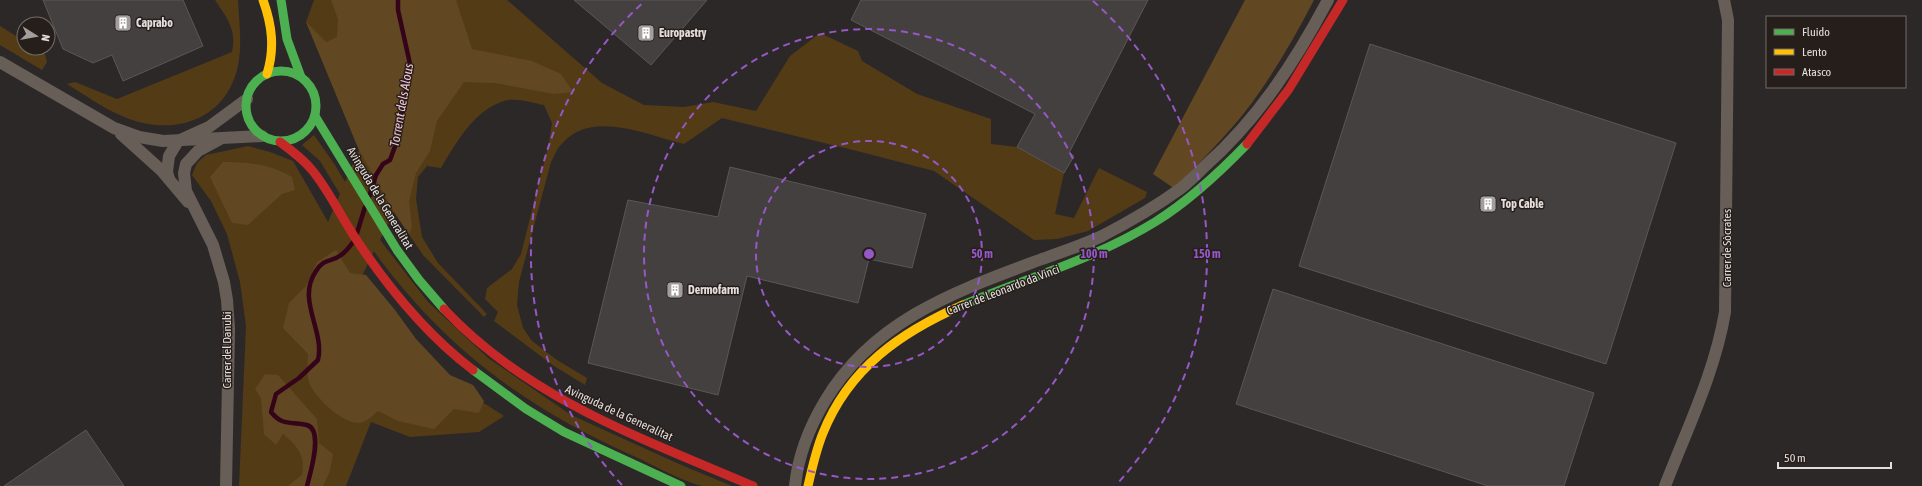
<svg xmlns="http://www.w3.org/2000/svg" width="1922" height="486" font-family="'Asap Condensed',sans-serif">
<rect width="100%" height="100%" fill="#2d2828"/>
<g fill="#533b16">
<path d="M215 0H238C239 22 243 48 237 70 223 123 169 137 122 116 103 108 85 95 67 84L75 82 117 99 232 52C237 30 227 18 215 0Z"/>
<path d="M314 0H507L602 83 644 105 684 107 713 102 756 111 790 56 820 33 858 51 862 61 917 94 991 119V144L1017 147 1064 173 1055 214 1074 218 1099 168 1147 192 1145 198 1088 231 1057 239 1034 240 934 171 861 152 722 118 684 144C647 135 589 108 560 146 556 150 554 157 551 162L519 282 517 305 523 328 532 341 557 360 587 378 585 385 554 366 494 321 498 312 485 299 487 288 512 269 521 254 549 143 552 123 544 105C533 103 516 97 504 101 474 110 456 143 441 168L427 166 418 177 416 199 422 237 438 263 487 314 484 317 423 255 394 212 380 240 428 302 488 358 571 415 679 464 732 486C723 486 711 486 702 486 684 482 655 466 638 458 555 421 487 379 424 312 407 293 389 273 374 251L360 280 398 332 468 393 504 416 479 432 410 437 371 422 346 486H239L246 326 240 282 227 234 211 201 192 175 197 163 206 155 248 146 270 152 293 161 328 222 340 194 320 161 302 145 314 135 335 165 345 182 359 150 306 22Z"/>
<polygon points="0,26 24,41 24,48 36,48 45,54 47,62 42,70 0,45"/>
</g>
<g fill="#614822">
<polygon points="331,0 456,0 472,49 532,61 561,74 573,92 554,94 495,83 464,82 437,121 430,151 416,173 409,202 412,227 409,234 394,212 359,150 306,22 326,42 337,37 338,19"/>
<path d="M1245 0H1314C1298 31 1281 61 1261 90 1237 126 1204 157 1175 189L1153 174Z"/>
<path d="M223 162C249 162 269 164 292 177L295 190 282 194 248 225 232 223 210 177Z"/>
<path d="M336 250 350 273 366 275 395 310 416 339 450 375 473 385 484 401 479 413 454 409 434 429 398 421 378 411C372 416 365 424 357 423 340 421 317 399 310 385 306 376 308 363 308 354L283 328 289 303 306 286 317 262Z"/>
<path d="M265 374 278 375 317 419 319 443 333 454 330 471 323 486H288L302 475C306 455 297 446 283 434L276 445 264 434 261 398 255 389Z"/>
</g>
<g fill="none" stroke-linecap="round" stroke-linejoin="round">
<g stroke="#35041a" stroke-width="4.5">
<polyline points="369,197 376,175 383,164 390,160 397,141 405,100 410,64 398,10 398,0"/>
<polyline points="357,233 365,207"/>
<path d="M307 486C310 474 324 430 307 425 292 421 283 427 271 412L276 394 299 378 318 360C325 330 296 300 316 271 325 257 331 263 341 255 346 252 350 246 354 241"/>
</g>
</g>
<g fill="#454040" stroke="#5b5757">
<polygon points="43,0 183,0 203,46 123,81 112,55 93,63 63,49"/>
<polygon points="574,0 707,0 651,65"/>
<polygon points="861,0 1148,0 1069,153 1074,156 1064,173 1017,147 1035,114 851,20"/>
<polygon points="1370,44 1676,143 1606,364 1299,266"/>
<polygon points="730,167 926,214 912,268 869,259 858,303 747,276 718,395 588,363 628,200 718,217"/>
<polygon points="1273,289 1594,393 1564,486 1488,486 1236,404"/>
<polygon points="86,430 124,486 4,486"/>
</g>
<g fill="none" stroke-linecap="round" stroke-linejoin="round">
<g stroke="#685e58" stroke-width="12">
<polyline points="0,62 114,128 139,137 163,141 262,136"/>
<polyline points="121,134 161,170 188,202"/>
<polyline points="222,138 198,151 186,164 184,173 186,191 213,245 224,282 227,300 229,329 226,486"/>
<polyline points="169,179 167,172 169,156 178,141 209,127 247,99"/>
<path d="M795 486C798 457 810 426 825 401 874 319 957 291 1042 259 1062 252 1083 245 1102 236 1129 222 1155 207 1180 189 1189 182 1197 174 1205 166 1258 119 1295 62 1328 0"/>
<path d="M1665 486C1687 429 1715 372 1725 312L1728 20 1724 0"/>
</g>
<g stroke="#4caf50" stroke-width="9">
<polyline points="281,0 287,39 301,77"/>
<circle cx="281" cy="106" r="35"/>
<polyline points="315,116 397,250 419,280 444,309"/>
<path d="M963 305C1027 278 1095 259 1155 222 1189 201 1219 173 1247 144"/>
<polyline points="473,370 526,409 564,432 681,486"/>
</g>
<g stroke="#ffc107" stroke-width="9">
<path d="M263 0C272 25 275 48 267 74"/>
<path d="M808 486C812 468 816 450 823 433 849 368 901 332 963 305"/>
</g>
<g stroke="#c62828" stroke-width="9">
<path d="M280 142C291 150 303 159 312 170 330 192 342 219 358 242 390 290 427 335 473 370"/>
<polyline points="1247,144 1289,89 1343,0"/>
<path d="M444 309C527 398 643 439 753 486"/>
</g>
</g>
<g fill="none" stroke="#9558c6" stroke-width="2" stroke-dasharray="7 5">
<circle cx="869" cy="254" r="113"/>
<circle cx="869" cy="254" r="225"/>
<path d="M622 485A338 338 0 0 1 645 1M1093 1A338 338 0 0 1 1116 485"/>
</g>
<defs>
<g id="building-square" transform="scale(0.9)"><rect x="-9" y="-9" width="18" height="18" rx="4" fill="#a39e9d" stroke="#261e1b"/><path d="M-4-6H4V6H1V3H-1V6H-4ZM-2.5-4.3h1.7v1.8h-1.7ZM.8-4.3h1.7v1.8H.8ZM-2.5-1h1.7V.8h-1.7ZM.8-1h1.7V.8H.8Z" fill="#fff"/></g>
</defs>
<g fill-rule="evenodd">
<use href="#building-square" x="123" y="23"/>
<use href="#building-square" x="646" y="33"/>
<use href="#building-square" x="1488" y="204"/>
<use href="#building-square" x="675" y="290"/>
</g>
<g text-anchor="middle" stroke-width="3" stroke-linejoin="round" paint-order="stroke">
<g font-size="12" font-weight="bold" fill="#e3dedc" stroke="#261e1b" text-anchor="start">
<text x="136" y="27">Caprabo</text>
<text x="659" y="37">Europastry</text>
<text x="1501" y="208">Top Cable</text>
<text x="688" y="294">Dermofarm</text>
</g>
<g font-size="12" fill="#e3dedc" stroke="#261e1b">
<text transform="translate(380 198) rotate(59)" y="4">Avinguda de la Generalitat</text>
<text transform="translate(1727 248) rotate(-90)" y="4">Carrer de Sòcrates</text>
<text transform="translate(1003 290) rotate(-21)" y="4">Carrer de Leonardo da Vinci</text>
<text transform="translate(227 350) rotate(-90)" y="4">Carrer del Danubi</text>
<text transform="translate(619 413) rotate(25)" y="4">Avinguda de la Generalitat</text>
</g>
<g font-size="13" font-style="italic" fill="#f7c6d5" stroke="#261e1b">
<text transform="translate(401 105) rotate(-80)" y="5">Torrent dels Alous</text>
</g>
</g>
<circle cx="869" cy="254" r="6" fill="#9558c6" stroke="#261e1b" stroke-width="2"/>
<g font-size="12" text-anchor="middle" font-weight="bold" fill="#9558c6" stroke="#261e1b" stroke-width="3" stroke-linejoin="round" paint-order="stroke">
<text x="982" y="258">50 m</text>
<text x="1094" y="258">100 m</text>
<text x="1207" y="258">150 m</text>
</g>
<rect x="1766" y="16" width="140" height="72" fill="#261e1b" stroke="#726b68"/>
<rect x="1774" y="29" width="20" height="6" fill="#4caf50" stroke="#726b68"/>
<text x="1802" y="36" font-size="12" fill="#e3dedc">Fluido</text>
<rect x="1774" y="49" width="20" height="6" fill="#ffc107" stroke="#726b68"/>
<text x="1802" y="56" font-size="12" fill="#e3dedc">Lento</text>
<rect x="1774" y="69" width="20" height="6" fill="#c62828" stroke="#726b68"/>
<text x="1802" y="76" font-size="12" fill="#e3dedc">Atasco</text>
<g transform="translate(36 36) rotate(101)"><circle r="19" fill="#261e1b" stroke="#726b68"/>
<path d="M0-3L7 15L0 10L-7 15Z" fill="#a39e9d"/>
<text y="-6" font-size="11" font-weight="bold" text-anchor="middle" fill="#e3dedc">N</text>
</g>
<path d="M1778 462v6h113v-6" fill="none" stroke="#e3dedc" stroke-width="2"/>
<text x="1784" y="462" font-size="12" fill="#e3dedc" stroke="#261e1b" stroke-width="3" paint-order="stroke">50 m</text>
</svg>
